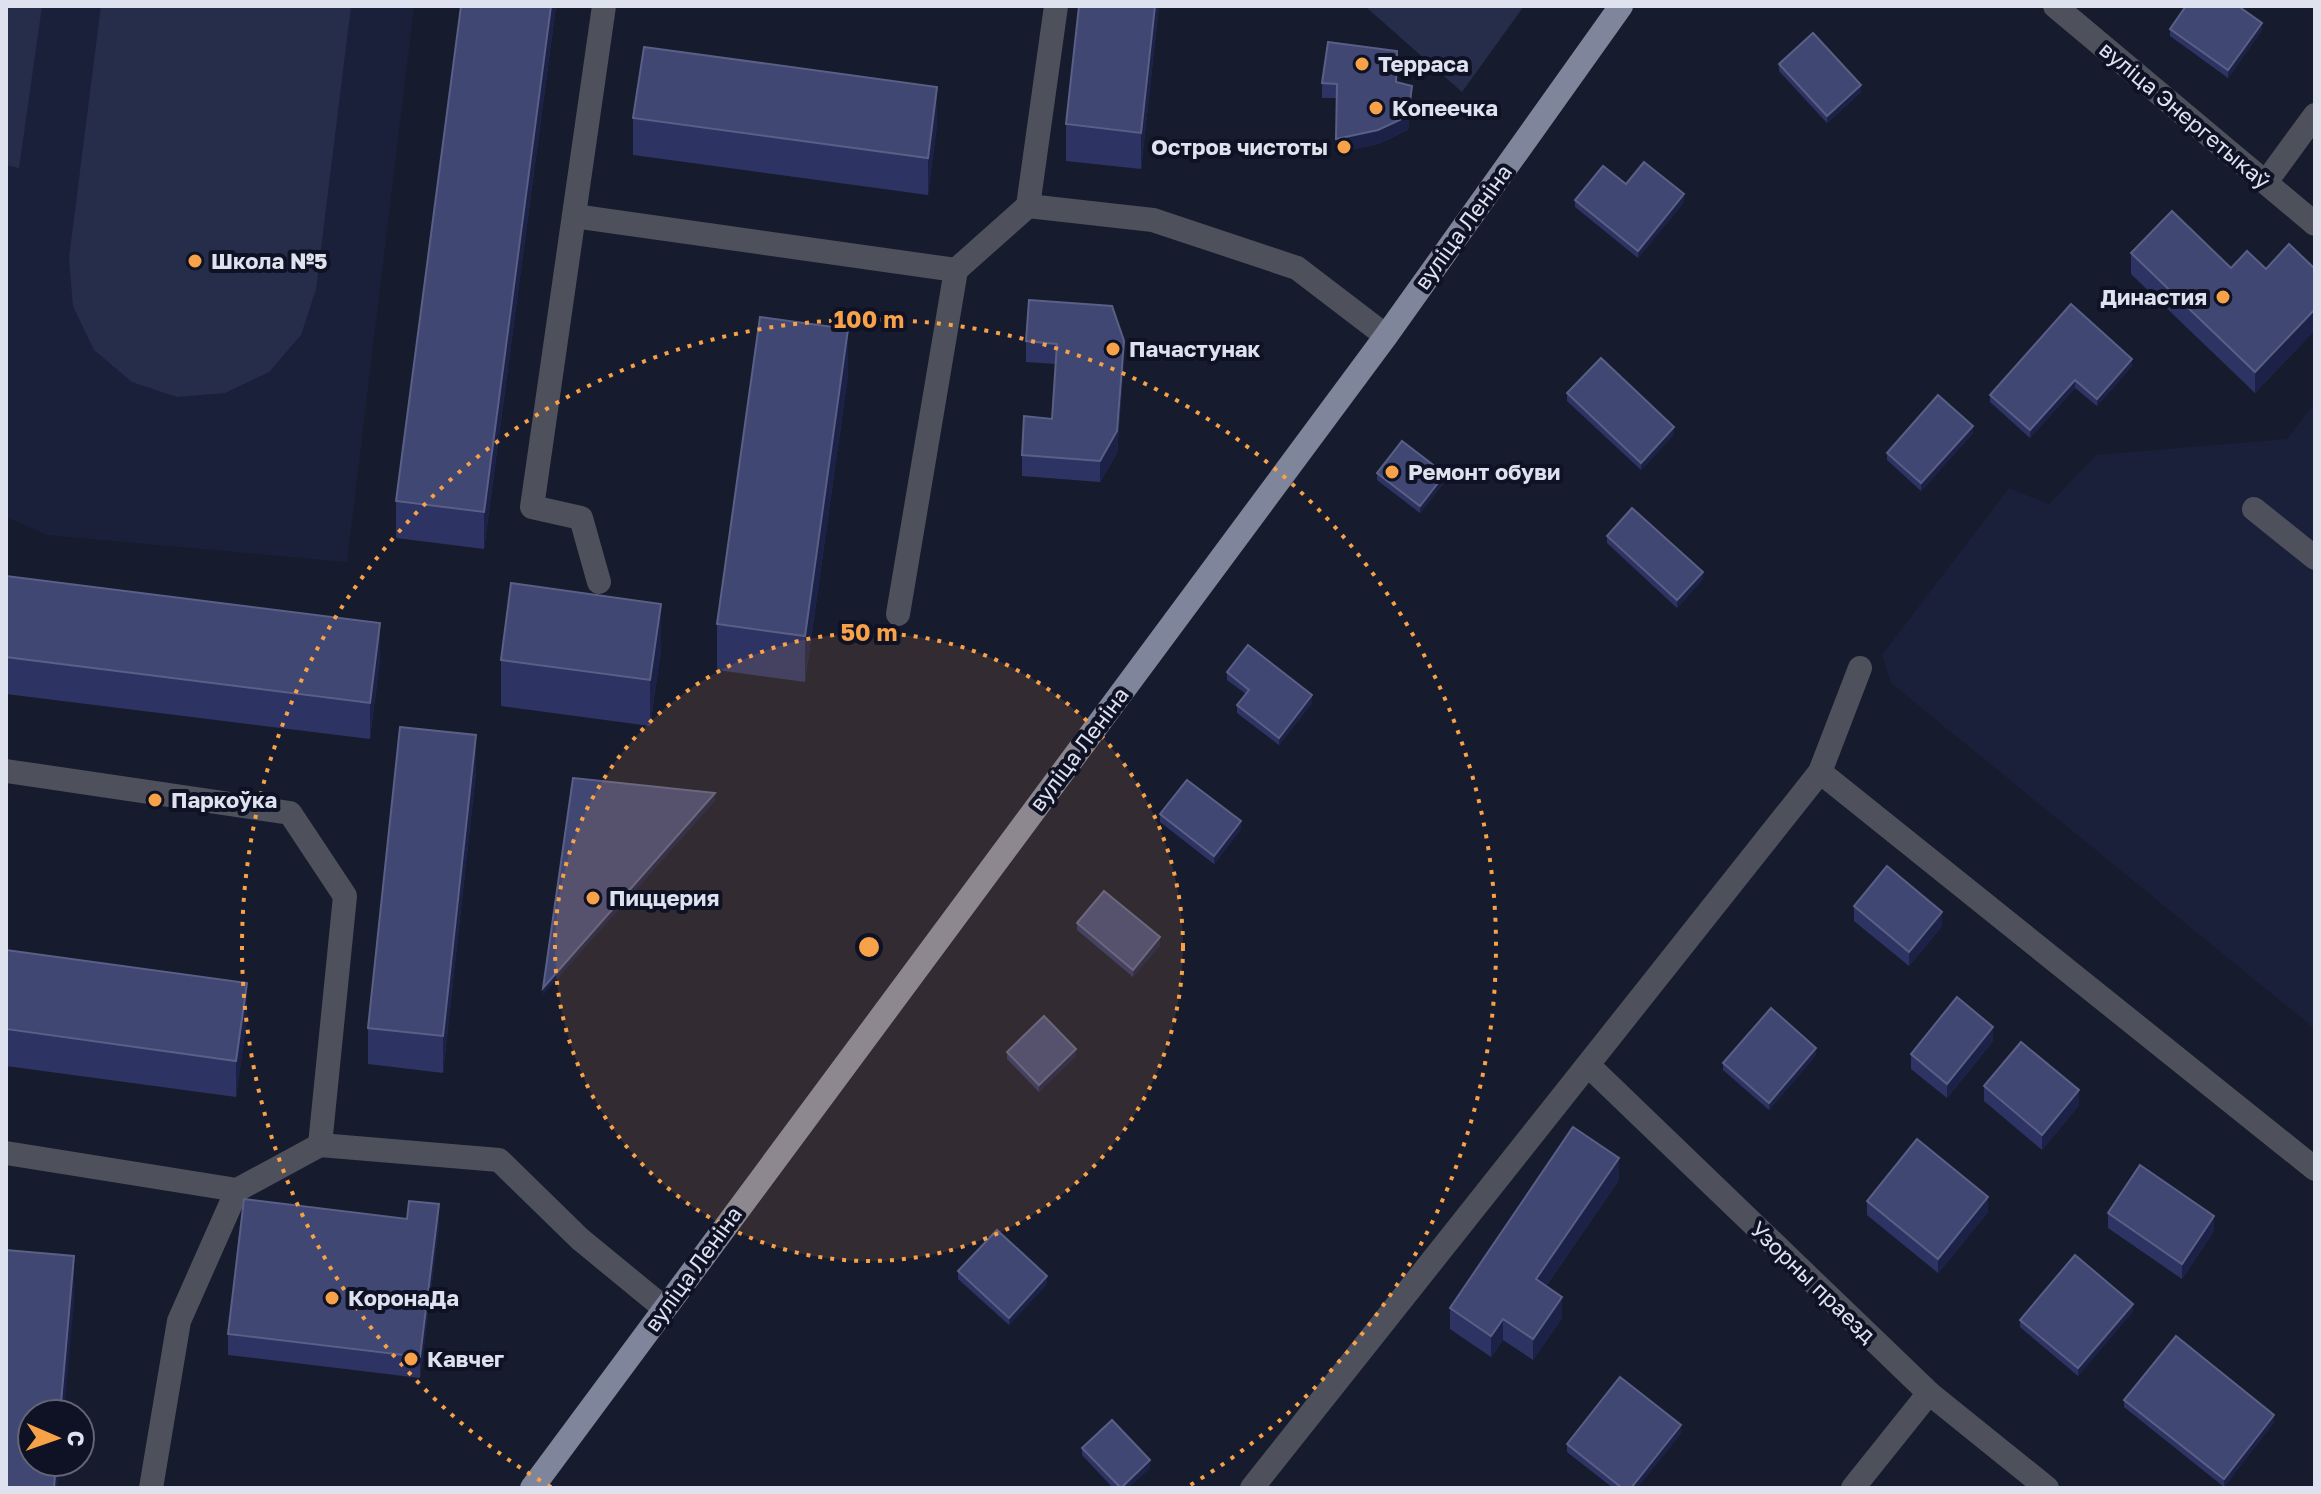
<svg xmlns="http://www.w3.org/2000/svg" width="2321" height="1494" font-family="'Golos Text',sans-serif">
<rect width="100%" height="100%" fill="#171b2e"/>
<g fill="#1b203a">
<polygon points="6,6 414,6 347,562 47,535 6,517"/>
<polygon points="2315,403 2315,1029 1891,683 1882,655 2009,488 2049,504 2096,455 2287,439"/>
</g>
<g fill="#262d4a">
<polygon points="6,6 42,6 19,168 6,165"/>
<polygon points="101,6 351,6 316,289 301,335 269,372 225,393 177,397 132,382 94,350 73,306 69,258"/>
<polygon points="1365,6 1524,6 1462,92"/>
</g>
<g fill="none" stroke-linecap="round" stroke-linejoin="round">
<g stroke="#4e515b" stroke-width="24">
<polyline points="2055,6 2315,224"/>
<polyline points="2266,182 2315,115"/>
<polyline points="1028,206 1056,6"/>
<polyline points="574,216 956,270 1028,206 1153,220 1297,268 1386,336"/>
<polyline points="2254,509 2315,558"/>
<polyline points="599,582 581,518 532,507 604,6"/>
<polyline points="898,614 956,270"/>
<polyline points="6,771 290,813 345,896 320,1145"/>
<polyline points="1820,772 2315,1169"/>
<polyline points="1589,1066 1929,1393 2047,1488"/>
<polyline points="6,1153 237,1190 320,1145 499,1160 580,1239 664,1308"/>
<polyline points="151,1488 179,1321 237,1190"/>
<polyline points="1252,1488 1820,772 1860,668"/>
<polyline points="1853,1488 1929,1393"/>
</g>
<polyline stroke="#7f859a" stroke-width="24" points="532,1488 1386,336 1621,6"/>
</g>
<g fill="#2d3463">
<polygon points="461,6 556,6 484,549 396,538 396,501"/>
<polygon points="1159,6 1141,169 1066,161 1066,124"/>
<polygon points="2170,29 2262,30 2228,78 2170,36"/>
<polygon points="1779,64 1861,92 1827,123 1779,71"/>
<polygon points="1322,83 1397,83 1412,100 1408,130 1378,144 1336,153 1337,98 1322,98"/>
<polygon points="633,118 937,124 928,195 633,155"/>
<polygon points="1626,184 1684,202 1638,258 1575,207 1575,200"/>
<polygon points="2131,253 2231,268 2315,269 2315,330 2255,393 2131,274"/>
<polygon points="1029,300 1124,362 1117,453 1100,482 1022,476 1022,455 1052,419 1056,364 1026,362 1026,341"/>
<polygon points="2132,366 2097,406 2075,388 2030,438 1990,402 1990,395"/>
<polygon points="848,375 805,682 717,670 717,624"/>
<polygon points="1567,393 1674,434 1641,470 1567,401"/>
<polygon points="1973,433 1921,491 1887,460 1887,453"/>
<polygon points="1377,473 1445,481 1420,513 1377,480"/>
<polygon points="1607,536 1703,579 1677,608 1607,543"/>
<polygon points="6,576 380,660 370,739 6,694"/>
<polygon points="661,650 650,726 501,706 501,660"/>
<polygon points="1227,672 1312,703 1279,745 1237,713 1237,705 1246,694 1227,680"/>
<polygon points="476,772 443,1073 368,1064 368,1028"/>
<polygon points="1160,814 1241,829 1214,864 1160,822"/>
<polygon points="1854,906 1942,926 1909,966 1854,921"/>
<polygon points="1077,923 1160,945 1133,977 1077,930"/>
<polygon points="6,950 247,1019 236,1097 6,1066"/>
<polygon points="1993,1041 1947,1098 1911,1069 1911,1054"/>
<polygon points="1007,1052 1076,1056 1039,1092 1007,1059"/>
<polygon points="1816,1055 1769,1110 1723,1070 1723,1063"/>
<polygon points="1984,1086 2079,1105 2042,1150 1984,1101"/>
<polygon points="1619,1180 1546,1286 1562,1318 1533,1360 1503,1340 1491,1357 1450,1329 1450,1308"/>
<polygon points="1867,1201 1988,1212 1938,1273 1867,1215"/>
<polygon points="2108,1213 2214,1231 2182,1279 2108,1228"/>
<polygon points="439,1225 420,1378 228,1355 228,1334"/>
<polygon points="958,1271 1047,1284 1009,1325 958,1279"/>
<polygon points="2133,1311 2078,1376 2020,1327 2020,1320"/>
<polygon points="2124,1400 2274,1422 2224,1487 2124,1407"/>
<polygon points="1681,1433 1637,1488 1613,1488 1567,1452 1567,1444"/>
<polygon points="1082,1448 1150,1468 1128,1488 1113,1488 1082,1455"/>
</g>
<g fill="#1c2247">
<polygon points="551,6 556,6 484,549 484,512"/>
<polygon points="1155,6 1159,6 1141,169 1141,133"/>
<polygon points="2262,23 2262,30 2228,78 2228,70"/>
<polygon points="1861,85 1861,92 1827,123 1827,116"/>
<polygon points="1412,86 1412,100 1408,130 1378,144 1336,153 1336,139"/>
<polygon points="937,87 937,124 928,195 928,158"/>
<polygon points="1684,194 1684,202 1638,258 1638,251"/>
<polygon points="2315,309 2315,330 2255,393 2255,372"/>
<polygon points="848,329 848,375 805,682 805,636"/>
<polygon points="1124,341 1124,362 1117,453 1100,482 1100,461"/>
<polygon points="2132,359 2132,366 2097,406 2097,399"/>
<polygon points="2075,380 2075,388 2030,438 2030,430"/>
<polygon points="1973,426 1973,433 1921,491 1921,483"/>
<polygon points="1674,427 1674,434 1641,470 1641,463"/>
<polygon points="1445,474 1445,481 1420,513 1420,506"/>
<polygon points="1703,572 1703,579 1677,608 1677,600"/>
<polygon points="661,604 661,650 650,726 650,680"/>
<polygon points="380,623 380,660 370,739 370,703"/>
<polygon points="1312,695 1312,703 1279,745 1279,738"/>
<polygon points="476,735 476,772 443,1073 443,1036"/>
<polygon points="715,793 715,801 543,995 543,988"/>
<polygon points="1241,821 1241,829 1214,864 1214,856"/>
<polygon points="1942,912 1942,926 1909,966 1909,952"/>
<polygon points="1160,937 1160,945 1133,977 1133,970"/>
<polygon points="247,983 247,1019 236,1097 236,1061"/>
<polygon points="1993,1027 1993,1041 1947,1098 1947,1084"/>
<polygon points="1816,1048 1816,1055 1769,1110 1769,1103"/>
<polygon points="1076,1049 1076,1056 1039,1092 1039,1085"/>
<polygon points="2079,1090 2079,1105 2042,1150 2042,1135"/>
<polygon points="1619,1158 1619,1180 1536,1300 1536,1279"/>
<polygon points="1988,1197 1988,1212 1938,1273 1938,1259"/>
<polygon points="439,1204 439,1225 420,1378 420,1357"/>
<polygon points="2214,1216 2214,1231 2182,1279 2182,1264"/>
<polygon points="74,1256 74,1302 64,1414 60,1414"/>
<polygon points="1047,1276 1047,1284 1009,1325 1009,1318"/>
<polygon points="1562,1297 1562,1318 1533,1360 1533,1339"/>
<polygon points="2133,1304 2133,1311 2078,1376 2078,1368"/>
<polygon points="1503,1319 1503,1340 1491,1357 1491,1336"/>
<polygon points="2274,1415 2274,1422 2224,1487 2224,1479"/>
<polygon points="1681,1425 1681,1433 1637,1488 1631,1488"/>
<polygon points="1150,1460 1150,1468 1128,1488 1121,1488"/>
<polygon points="56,1462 60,1462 58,1488 54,1488"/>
</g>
<g fill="#404772" stroke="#595f85" stroke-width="2">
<polygon points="461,6 551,6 484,512 396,501"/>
<polygon points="1079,6 1155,6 1141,133 1066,124"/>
<polygon points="2186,6 2238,6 2262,23 2228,70 2170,29"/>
<polygon points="1813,33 1861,85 1827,116 1779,64"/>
<polygon points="1328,42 1397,51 1396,82 1412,86 1408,116 1378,130 1336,139 1337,84 1322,83"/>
<polygon points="644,47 937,87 928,158 633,118"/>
<polygon points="1644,162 1684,194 1638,251 1575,200 1603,166 1626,184"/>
<polygon points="2172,211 2231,268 2247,251 2266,269 2289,244 2315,269 2315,309 2255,372 2131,253"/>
<polygon points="1029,300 1112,306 1124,341 1117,431 1100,461 1022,455 1024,416 1052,419 1057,344 1026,341"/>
<polygon points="2071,304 2132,359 2097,399 2075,380 2030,430 1990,395"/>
<polygon points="760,317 848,329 805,636 717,624"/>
<polygon points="1601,358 1674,427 1641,463 1567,393"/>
<polygon points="1938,395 1973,426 1921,483 1887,453"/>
<polygon points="1402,441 1445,474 1420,506 1377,473"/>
<polygon points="1632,508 1703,572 1677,600 1607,536"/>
<polygon points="6,576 380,623 370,703 6,657"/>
<polygon points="511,583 661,604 650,680 501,660"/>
<polygon points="1248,645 1312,695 1279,738 1237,705 1249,690 1227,672"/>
<polygon points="400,727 476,735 443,1036 368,1028"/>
<polygon points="573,778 715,793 543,988"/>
<polygon points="1187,780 1241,821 1214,856 1160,814"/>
<polygon points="1887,866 1942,912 1909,952 1854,906"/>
<polygon points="1104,891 1160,937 1133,970 1077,923"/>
<polygon points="6,950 247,983 236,1061 6,1029"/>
<polygon points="1957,997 1993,1027 1947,1084 1911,1054"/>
<polygon points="1771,1008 1816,1048 1769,1103 1723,1063"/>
<polygon points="1044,1016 1076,1049 1039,1085 1007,1052"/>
<polygon points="2021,1042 2079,1090 2042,1135 1984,1086"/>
<polygon points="1573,1127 1619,1158 1536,1279 1562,1297 1533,1339 1503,1319 1491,1336 1450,1308"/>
<polygon points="1917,1139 1988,1197 1938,1259 1867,1201"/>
<polygon points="2140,1165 2214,1216 2182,1264 2108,1213"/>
<polygon points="244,1199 407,1219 409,1201 439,1204 420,1357 228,1334"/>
<polygon points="997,1230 1047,1276 1009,1318 958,1271"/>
<polygon points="6,1250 74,1256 60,1414 32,1414 32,1462 56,1462 54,1488 6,1488"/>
<polygon points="2075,1255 2133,1304 2078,1368 2020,1320"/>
<polygon points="2176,1336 2274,1415 2224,1479 2124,1400"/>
<polygon points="1620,1377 1681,1425 1631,1488 1622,1488 1567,1444"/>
<polygon points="1112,1420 1150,1460 1121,1488 1082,1448"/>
</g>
<circle cx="869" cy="947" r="314" fill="#f7a148" fill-opacity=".12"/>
<g fill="none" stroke="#f7a148" stroke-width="4" stroke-dasharray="4 8">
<circle cx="869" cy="947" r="314"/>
<path d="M551 1487A627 627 0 1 1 1187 1487"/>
</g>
<g fill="#f7a148" stroke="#0e1224" stroke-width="3">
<circle cx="1362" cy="64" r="8"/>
<circle cx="1376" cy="108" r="8"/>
<circle cx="1344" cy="147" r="8"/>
<circle cx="195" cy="261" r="8"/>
<circle cx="2223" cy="297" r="8"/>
<circle cx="1113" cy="349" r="8"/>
<circle cx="1392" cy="472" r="8"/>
<circle cx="155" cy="800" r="8"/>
<circle cx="593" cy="898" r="8"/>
<circle cx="332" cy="1298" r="8"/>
<circle cx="411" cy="1359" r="8"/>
</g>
<g text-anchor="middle" stroke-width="8" stroke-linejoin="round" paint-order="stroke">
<g font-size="22" font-weight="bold" fill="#dee2ef" stroke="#0e1224" text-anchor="start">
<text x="1378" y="72">Терраса</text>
<text x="1392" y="116">Копеечка</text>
<text x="1328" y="155" text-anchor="end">Остров чистоты</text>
<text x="211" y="269">Школа №5</text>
<text x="2207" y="305" text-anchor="end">Династия</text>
<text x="1129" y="357">Пачастунак</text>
<text x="1408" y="480">Ремонт обуви</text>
<text x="171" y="808">Паркоўка</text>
<text x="609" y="906">Пиццерия</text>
<text x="348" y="1306">КоронаДа</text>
<text x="427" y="1367">Кавчег</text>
</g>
<g font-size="22" fill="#dee2ef" stroke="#0e1224">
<text transform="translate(2185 115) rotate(40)" y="8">вуліца Энергетыкаў</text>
<text transform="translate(1463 227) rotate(-54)" y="8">вуліца Леніна</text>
<text transform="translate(1079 749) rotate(-53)" y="8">вуліца Леніна</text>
<text transform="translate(693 1269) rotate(-54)" y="8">вуліца Леніна</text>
<text transform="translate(1813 1282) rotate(44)" y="8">Узорны праезд</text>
</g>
</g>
<circle cx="869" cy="947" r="12" fill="#f7a148" stroke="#0e1224" stroke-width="4"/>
<g font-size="24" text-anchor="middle" font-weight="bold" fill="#f7a148" stroke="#0e1224" stroke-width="8" stroke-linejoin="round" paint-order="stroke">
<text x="869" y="328">100 m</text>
<text x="869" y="641">50 m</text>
</g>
<rect width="2321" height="1494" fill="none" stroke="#dee2ef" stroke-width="16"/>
<g transform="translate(56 1438) rotate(92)"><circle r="38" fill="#0e1224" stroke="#616575" stroke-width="2"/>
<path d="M0-6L14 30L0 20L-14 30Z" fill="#f7a148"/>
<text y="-12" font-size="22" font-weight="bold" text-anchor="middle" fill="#dee2ef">С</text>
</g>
</svg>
